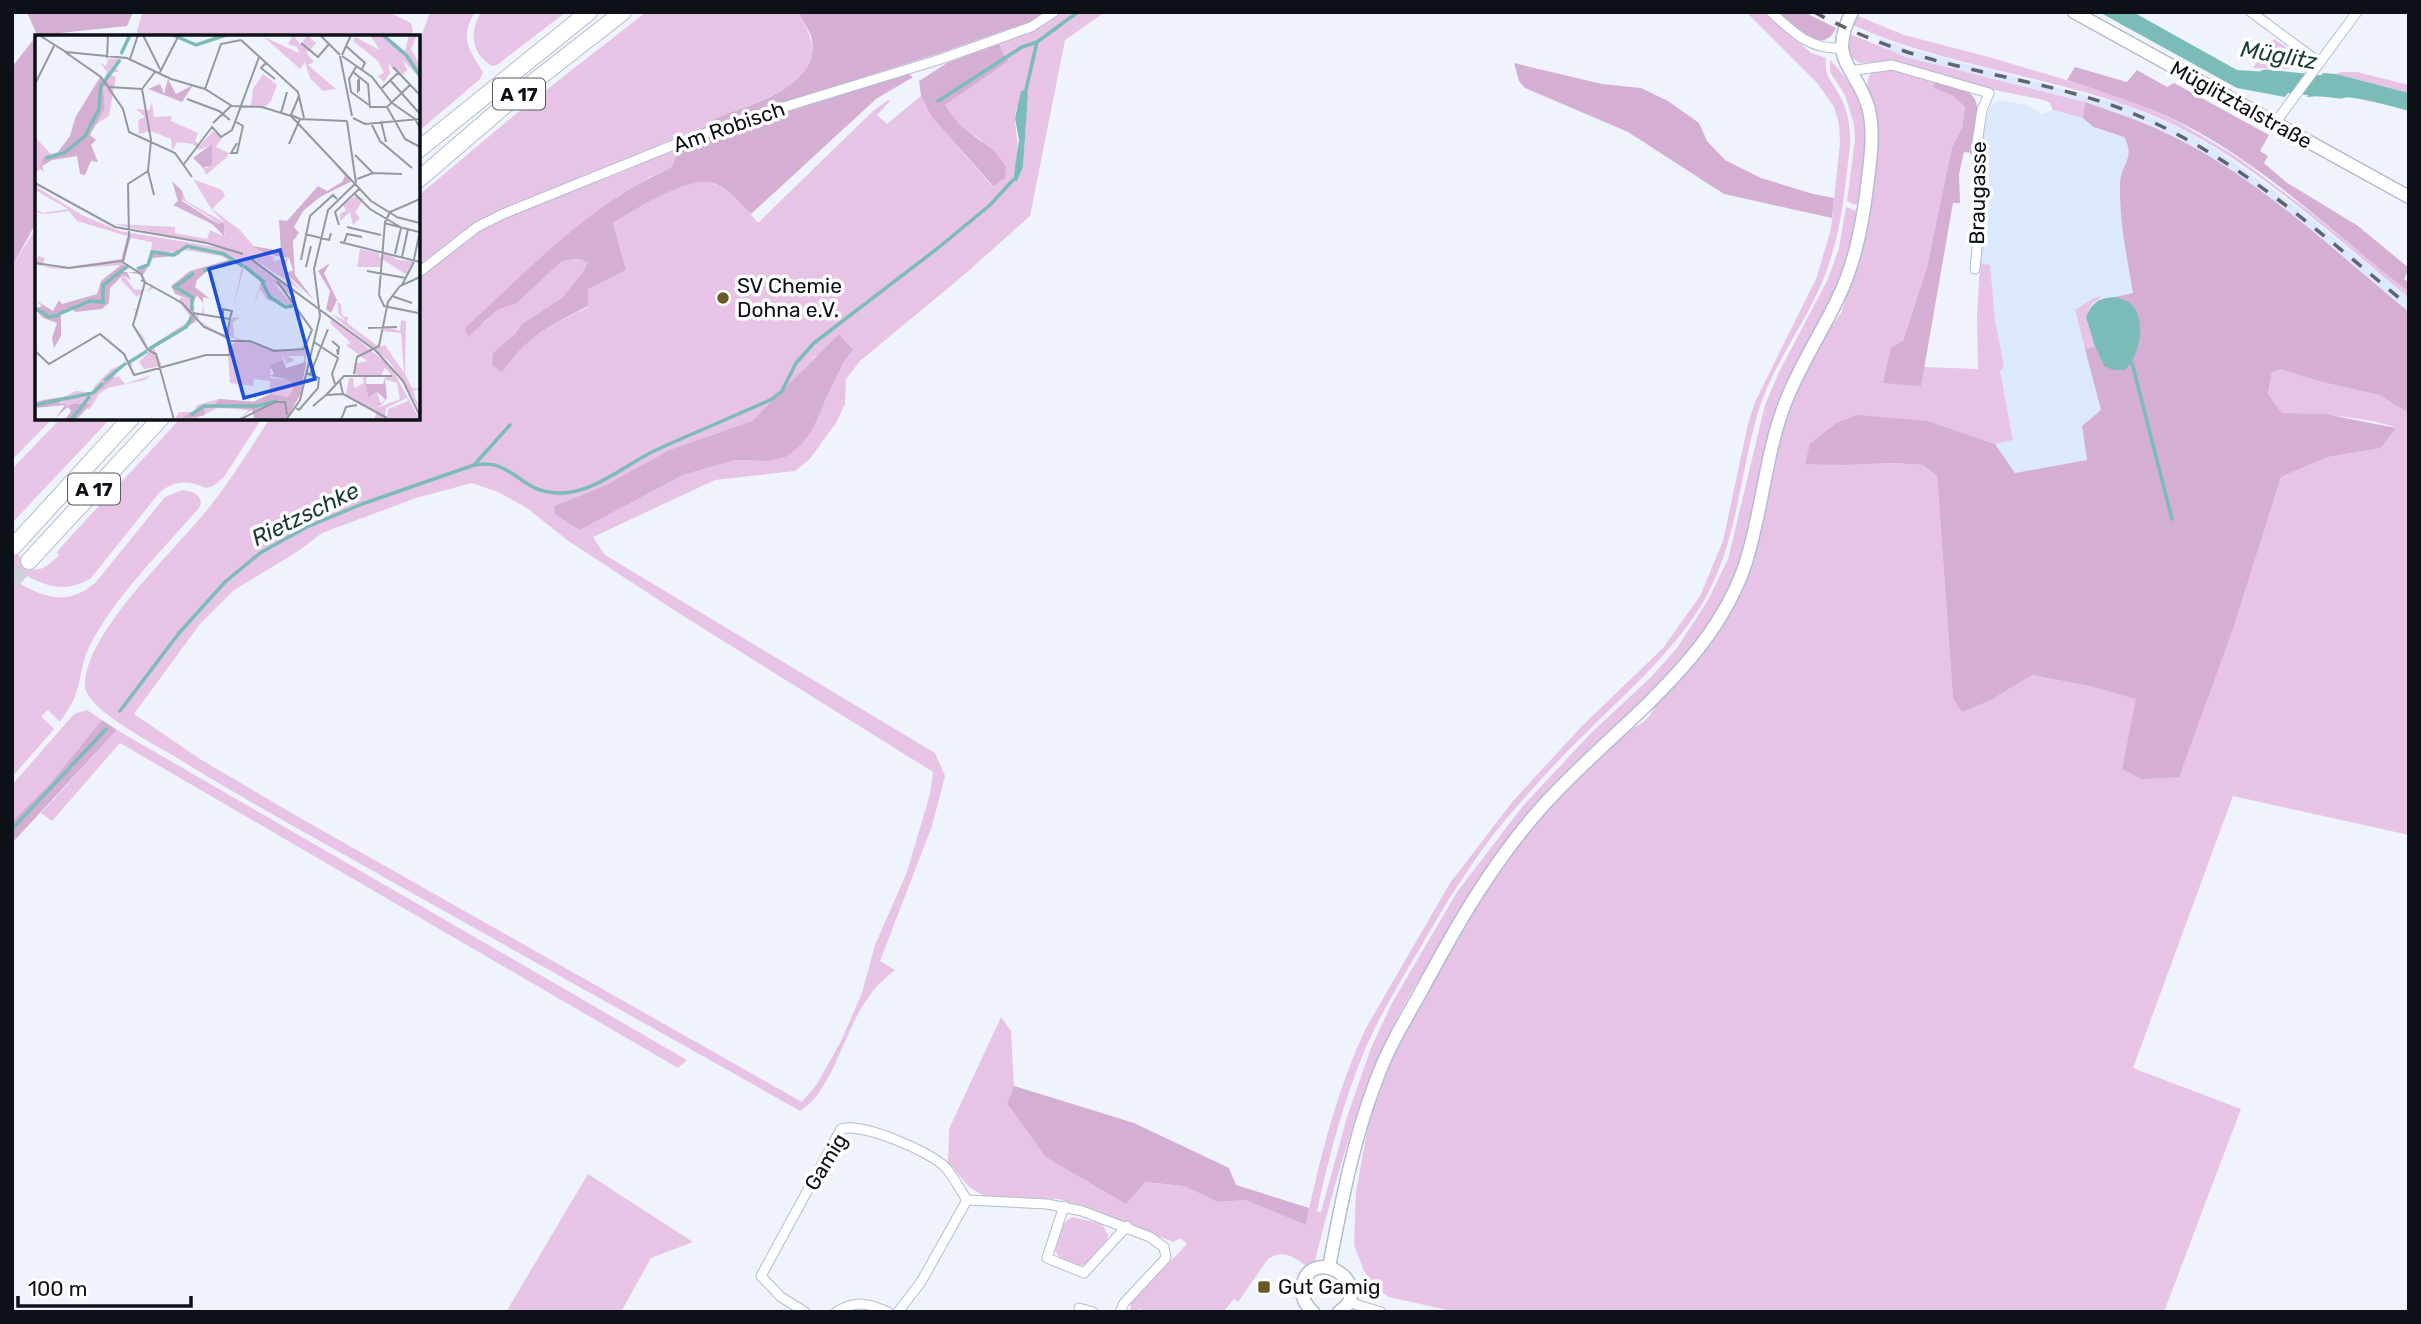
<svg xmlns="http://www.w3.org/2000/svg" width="2421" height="1324" font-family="Rubik,sans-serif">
<rect width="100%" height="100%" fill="#eff4fc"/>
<g fill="#dce9fd">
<polygon points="1880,38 1909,49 2122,104 2182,129 2214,148 2297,207 2409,298 2409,312 2247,182 2175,137 2147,124 2074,99 1906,57 1877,46"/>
<polygon points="2000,100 2027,105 2042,114 2053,110 2083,118 2093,128 2124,137 2130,147 2127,165 2121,175 2120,203 2133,294 2115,297 2101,298 2100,296 2091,299 2075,311 2101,410 2082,426 2087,461 2015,473 1995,444 2013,440 2000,370 2004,366 1995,321 1990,266 1980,263 1984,201 1980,150 1985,119 1991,105"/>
</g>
<g fill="#e7c3e6" fill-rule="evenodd">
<polygon points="143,12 389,12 411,23 413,31 411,37 138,37 137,30"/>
<path d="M430 12H475C459 38 469 49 483 72L480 79 418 132V45Z"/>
<path d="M481 12H566L497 65 492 66C471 53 469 32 481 12Z"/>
<path d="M646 12H798C806 27 818 46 811 63 799 91 741 108 714 119V124L474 225 418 268V196L517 113Z"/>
<path d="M1063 12H1105L1065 40 1030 216 965 274 860 361 846 379 845 404 836 423 809 460 795 471 715 480 593 537 605 555 935 753 945 776 932 826 880 961 895 970C885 978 875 987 868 998 845 1028 832 1093 800 1111 666 1035 531 960 396 884 324 843 250 803 179 759 158 746 84 709 85 685 86 630 177 549 211 505 232 478 251 448 270 418H418V278L447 253 480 231 510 215 620 173 682 145 671 168 650 177 617 197 466 328 484 323 498 308 517 303 562 261 578 259 588 262 585 271 562 298 522 324 515 334 493 353 502 372C528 336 549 326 588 307L587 289 626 270 613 223C635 210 688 174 713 183 731 190 746 209 758 223L873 111 888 100 890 101 877 115 887 124 921 96 931 116 992 186 982 141 960 125 945 105 1009 61 1005 57 999 44 1032 31ZM1028 94 1023 167 1017 181 1013 176C1025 152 1010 122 1017 107 1019 103 1025 98 1028 94ZM853 350 843 363 825 403 767 461 735 460 683 475 580 530 554 506 606 485 669 450 752 421 781 394 816 356ZM472 483 498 492 527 508 567 540 677 612 933 772 930 794 907 872 875 945 862 993 841 1041 817 1084 802 1102 295 815 200 759 134 714 200 624 234 590 300 550 322 533 416 498Z"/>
<path d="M1746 12H1764L1811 53 1826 58C1823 77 1835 84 1842 100 1848 113 1851 130 1850 145 1845 190 1841 237 1823 280 1805 324 1774 363 1759 409 1739 475 1738 544 1702 604 1671 654 1629 690 1588 731 1564 754 1542 778 1520 803 1482 845 1451 894 1423 943 1403 977 1382 1011 1366 1047 1344 1099 1329 1156 1317 1211L1321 1212 1347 1117 1371 1048 1392 1003 1457 892 1522 807 1591 733 1651 677 1677 648 1708 600 1728 559 1765 405 1779 372 1828 279 1839 248 1846 207 1857 211 1850 250 1835 294 1790 378 1739 563C1731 584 1722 606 1709 624 1660 694 1591 746 1534 808 1497 849 1468 895 1441 942 1423 973 1404 1003 1389 1034 1356 1104 1334 1186 1315 1261L1306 1266C1293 1256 1283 1249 1268 1259L1238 1302 1234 1299 1223 1312H1150L1139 1309 1138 1312H1130L1131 1303 1187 1244 1180 1238 1173 1242 1093 1210 1059 1199 986 1197 969 1187 948 1162 949 1129 1001 1017 1011 1031 1014 1086 1007 1103 1144 1182 1184 1186 1218 1202 1245 1200 1306 1225C1319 1160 1338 1087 1366 1028L1450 883 1513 801 1582 726 1663 648 1700 596 1723 541 1748 424 1755 402 1816 279 1831 229 1840 142 1839 125 1834 107 1818 84Z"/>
<path d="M1858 16 1904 35 1989 57 2126 98 2178 122 2234 155 2309 211 2409 292V298C2331 234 2243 151 2149 114 2053 75 1948 68 1853 25Z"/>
<path d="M1850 34 1906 57 2085 102 2083 118 2053 110 2050 103 2044 100 1990 89 1894 61 1860 63C1847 56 1847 47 1850 34Z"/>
<polygon points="2274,39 2298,55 2299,60 2292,69 2253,68"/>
<path d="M1830 60C1876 107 1866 136 1860 195L1858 203 1854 205 1847 201 1855 140 1854 124 1845 95 1830 72Z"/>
<path d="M1893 69 1935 82 1934 87 1953 96 1965 107 1962 128 1952 147 1927 267 1903 341 1921 386 1924 367 1978 369 1977 317 1980 263 1990 265 1995 320 2004 366 2000 371 2013 440 1995 444 1928 421 1836 423 1811 444 1805 463 1845 465 1894 463 1923 465 1937 476 1953 698 1962 711 1991 700 2032 675 2089 686 2137 699 2122 769 2235 623 2281 477 2328 457 2381 448 2396 428C2364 416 2316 414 2282 413L2268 394 2272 372 2281 368 2322 382 2379 395 2409 413V835L2233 796 2133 1068 2241 1109 2164 1312H1456L1389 1297 1376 1288 1364 1271 1354 1245 1356 1192 1370 1115 1393 1051 1484 888 1565 790 1631 729C1641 724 1652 718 1654 706L1685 674 1738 596 1751 566 1780 440 1793 398 1822 340 1841 313 1861 253 1871 100C1868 88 1864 81 1873 71Z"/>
<polygon points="2341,72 2357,72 2409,85 2409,93 2336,74"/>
<polygon points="37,226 37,418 53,418 12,460 12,267"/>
<polygon points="2100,296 2101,298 2093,303 2086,317 2095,347 2085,349 2075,310 2092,299"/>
<polygon points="61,418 111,418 12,523 12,469"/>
<path d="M181 418H262L224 477 213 486 206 488C188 480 176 480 160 492L91 578C63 596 39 584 12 567V552C21 554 20 557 24 563 35 578 51 564 59 555L57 552 70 537Z"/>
<path d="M182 490C191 491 200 493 201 503L199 508C161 552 115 596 89 647 81 664 81 682 74 699 70 707 65 714 60 722L48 710 41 716 54 729 12 777V579C42 597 67 608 96 582L165 497Z"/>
<polygon points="87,710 102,720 47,787 12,821 12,785 74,714"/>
<polygon points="117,730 687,1060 678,1068 120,743 52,821 41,813"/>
<polygon points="588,1174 693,1242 651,1258 621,1312 506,1312"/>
<path d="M1072 1217 1102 1224 1108 1235C1107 1243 1102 1247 1097 1253 1093 1256 1089 1262 1085 1264 1080 1267 1074 1265 1069 1263 1045 1255 1056 1226 1072 1217Z"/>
</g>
<g fill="#d4aed3">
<polygon points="27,12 133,12 127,26 60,33 77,33 79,37 37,37 37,221 12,267 12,67 37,35"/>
<path d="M798 12H1046L1029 22 940 53 714 124V119C748 105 826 86 811 36 808 28 802 20 798 12Z"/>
<path d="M1779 12H1804L1836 28C1822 58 1794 26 1779 12Z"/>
<polygon points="999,44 1005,57 1009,61 945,105 960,125 995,152 1006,167 1005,178 993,186 931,116 921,96 919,81 947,63"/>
<polygon points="1514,63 1602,84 1641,88 1668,101 1699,123 1707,141 1725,160 1761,178 1813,194 1834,198 1832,218 1724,194 1628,132 1525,88 1519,81"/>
<path d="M2075 67 2127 82 2137 70 2167 87 2174 83 2269 135 2260 151 2268 156 2264 163 2286 182 2358 226 2409 268 2404 279 2409 283V292C2334 234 2263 163 2177 121 2141 104 2104 92 2067 80Z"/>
<path d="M908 74 913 77 876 99 751 214C740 203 728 188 713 183 688 175 635 210 613 223L626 270 588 289V306C549 326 528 336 502 372L492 365 493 353 515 334 522 324 562 298 584 271 588 262 578 259 562 261 517 303 498 309 468 337 465 328C529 270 591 202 671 168L682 145Z"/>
<path d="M1935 82C1945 85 1959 87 1968 92 1986 103 1974 136 1972 153L1964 152 1959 174 1960 203H1953L1921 386 1883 383 1891 348 1903 341 1927 267 1952 147 1962 128 1965 107 1953 96 1933 87Z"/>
<path d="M2085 102C2115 113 2146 122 2174 137 2261 180 2334 251 2409 312V413L2379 395 2322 382 2281 369 2272 372 2268 394 2282 413 2325 414 2396 428 2381 448 2328 457 2281 477 2235 623 2179 777 2142 779 2122 769 2136 699 2089 686 2032 675 1991 700 1962 712 1953 698 1937 476 1923 465 1894 463 1845 465 1805 464 1810 444 1836 423 1858 415 1928 421 1995 444 2015 473 2087 460 2082 426 2101 410 2085 349 2095 347 2104 366 2121 300 2115 297 2133 293C2127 257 2119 220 2120 183 2121 164 2136 158 2124 137L2093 127 2083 118Z"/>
<polygon points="839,334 853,350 843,363 812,430 800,446 785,457 767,461 735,460 683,475 580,530 555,514 554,506 606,485 669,450 752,421"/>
<polygon points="102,720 117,730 12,843 12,821 47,787"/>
<polygon points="1014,1086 1134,1123 1229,1168 1236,1185 1309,1208 1306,1225 1245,1200 1218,1202 1184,1186 1145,1182 1126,1204 1046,1157 1007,1103"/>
</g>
<g fill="#7bbcb8">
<polygon points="2099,12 2133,12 2237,70 2302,74 2285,97 2237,88"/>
<path d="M2323 73 2336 74 2409 93V111C2373 101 2344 93 2307 97Z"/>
<polygon points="1025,90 1028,94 1023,167 1017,181 1013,181 1019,140 1015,118 1021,91"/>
<path d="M2115 297C2121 299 2126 300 2130 303 2147 318 2141 355 2125 370H2113L2104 366 2095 347 2086 317C2093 302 2098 298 2115 297Z"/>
</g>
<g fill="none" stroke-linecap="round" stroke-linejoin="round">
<g stroke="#7bbcb8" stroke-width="3.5">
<polyline points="1025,94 1037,42"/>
<polyline points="938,101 1022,47 1037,42 1078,12"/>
<polyline points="2132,363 2172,519"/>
<path d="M474 465C483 464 492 463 500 467 523 477 529 492 558 493 591 495 625 465 654 451 693 433 733 417 772 399L782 391 796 363 814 343 938 248 990 205 1013 180"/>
<polyline points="120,711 179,633 225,582 260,553 307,527 362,504 474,465 510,425"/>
<polyline points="12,829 106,729"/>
</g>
<polyline stroke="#7bbcb8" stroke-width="21" points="2266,80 2341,88"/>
<polyline stroke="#cdd2da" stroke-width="16" stroke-dasharray="16 8" stroke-linecap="butt" points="12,582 29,561"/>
<g stroke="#b2bdcf" stroke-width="11">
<g id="street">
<path d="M1771 12C1793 32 1810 50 1841 48"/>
<polyline points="2251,12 2320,63"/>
<polyline points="1850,71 1892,65 1989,93 1982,110 1976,150 1981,208 1975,269"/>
<polyline points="2275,123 2357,12"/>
<polyline points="418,273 477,227 503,214 681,142 745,119 941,59 1031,27 1054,12"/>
<polyline points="1064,1206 1047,1258 1084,1273 1127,1226"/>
<polyline points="1348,1302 1381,1312"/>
<polyline points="1079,1308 1093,1312"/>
<path d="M805 1312 781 1297 761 1276 841 1129C861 1122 932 1152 946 1168 954 1177 960 1190 967 1200"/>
<path d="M836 1312C856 1300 868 1303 888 1312"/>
<polyline points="898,1312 921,1282 967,1200 1047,1204 1082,1211 1150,1237 1164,1247 1166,1258 1124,1303 1120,1312"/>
</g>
</g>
<g stroke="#b2bdcf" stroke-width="15">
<g id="secondary">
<polyline points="2074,12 2409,197"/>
<path d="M1329 1267C1341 1205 1353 1140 1376 1081 1388 1047 1407 1017 1424 986 1458 923 1493 862 1541 808 1610 730 1710 668 1745 565 1762 513 1765 457 1784 406 1798 368 1821 334 1838 298 1854 265 1861 231 1866 195 1869 169 1875 137 1869 110 1858 67 1826 62 1852 12"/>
<path d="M1313 1312C1306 1306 1301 1297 1302 1287 1310 1242 1379 1284 1339 1312"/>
</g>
</g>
<g stroke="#b2bdcf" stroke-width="18">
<g id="highway">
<polyline points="418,150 589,12"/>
<polyline points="418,180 518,94 623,12"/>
<polyline points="13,547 131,418"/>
<polyline points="29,561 161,418"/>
</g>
</g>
<use href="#street" stroke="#fff" stroke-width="9"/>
<use href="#secondary" stroke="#fff" stroke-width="12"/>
<use href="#highway" stroke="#fff" stroke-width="16"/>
<path stroke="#60646c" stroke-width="3.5" stroke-dasharray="12 12" stroke-linecap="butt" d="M1814 12C1855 34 1898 51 1942 62 2002 78 2064 87 2122 109 2233 152 2317 231 2409 306"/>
</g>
<g fill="#6a5926" stroke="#fff" stroke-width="2.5">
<circle cx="723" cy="298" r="7"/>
<rect x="1257" y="1280" width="14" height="14" rx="3.5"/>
</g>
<g text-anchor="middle" stroke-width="7" stroke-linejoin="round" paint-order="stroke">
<g fill="#fff" stroke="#55585d" stroke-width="2">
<rect x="493" y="78.5" width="52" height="31" rx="5"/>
<rect x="68" y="473.5" width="52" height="31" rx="5"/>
</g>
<g font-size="19" font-weight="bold" fill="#0c1017">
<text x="519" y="101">A 17</text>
<text x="94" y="496">A 17</text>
</g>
<g font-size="21" fill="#0c1017" stroke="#fff">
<text transform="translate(2241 105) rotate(29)" y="7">Müglitztalstraße</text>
<text transform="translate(729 127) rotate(-19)" y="7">Am Robisch</text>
<text transform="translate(1978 193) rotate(-89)" y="7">Braugasse</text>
<text transform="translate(826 1162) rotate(-59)" y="7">Gamig</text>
</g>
<g font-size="21" fill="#0c1017" stroke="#fff" text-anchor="start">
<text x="737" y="293">SV Chemie<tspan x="737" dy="24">Dohna e.V.</tspan></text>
<text x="1278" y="1294">Gut Gamig</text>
</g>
<g font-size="23" font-style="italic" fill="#1a3b39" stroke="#fff">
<text transform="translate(2279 55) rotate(10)" y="8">Müglitz</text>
<text transform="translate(305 514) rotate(-26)" y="8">Rietzschke</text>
</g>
</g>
<g transform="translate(35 35)">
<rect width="385" height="385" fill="#eff4fc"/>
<path d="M258 0 266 10 272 0 281 8 276 14 283 22 275 15 271 17 279 27 273 30 301 54 288 56 275 43 270 27 265 34 229 2 264 18 262 12 253 9ZM335 0H350L370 16 374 0H382L376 14 385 30V43L368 25 372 35 366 41 353 29 355 38 349 47 343 41 349 38 343 26 318 6 320 2 345 15ZM87 23 80 33 84 36 74 39 81 42 74 81 58 91 70 73 68 51 73 52 68 47 72 37 65 28 71 31 73 24ZM228 39 242 50 236 66 230 72 216 71 218 54ZM117 67 119 82 137 81 136 86 163 98 160 106 165 110 178 96 187 103 181 112 194 118 192 122 171 140 168 133H173L176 110 164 115 158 109 142 107 137 116 136 104 115 96 104 99 103 85 110 82 101 74 114 75ZM0 102 16 119 7 123 6 134 0 137ZM158 144 187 155 190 161 177 174 205 195 221 214 239 222 238 226 253 223 250 238 267 256 217 223 258 256 254 259 239 248 264 277 269 289 259 272 232 265 225 254 217 276 198 274 207 232 186 221 144 214 130 219 116 216 117 207 96 203 88 230 26 234 14 233 0 229 3 221 10 223 7 231 25 233 86 224 92 201 42 186 34 176 10 179 4 178 0 174 8 178 33 174 0 155V151L47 180 85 196 198 215 79 189 140 192V198L172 204 175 195 188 201 190 197 176 183 146 164 147 156 151 166 190 188 177 175ZM209 232 226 247 217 276 198 274ZM320 161 329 164 320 177 325 183 318 190 315 177 305 186V179L311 175 308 170ZM325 214 343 218 346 224 348 216 363 225 378 226 372 240 347 224 345 232H322ZM88 240 99 254 112 256 116 251 144 266 146 262 155 264 154 280 142 265 118 253 113 256H108L103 279 98 290 108 301 113 313 157 284 151 290H156L161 265 159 278 167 279 168 268 169 279 176 280 164 279 163 285 192 303 195 313 202 304 197 303 191 298 198 282 205 283 198 287 199 302 238 314 265 315 278 295 267 315H271V330L269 337 261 356 251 373 249 378 251 371 268 338 269 321H252L260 325 251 329 247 318 248 325 236 330 235 343 253 344 256 349 258 342V355L247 375 248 385H220L217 375 202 385 214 375 183 373 158 385H149L157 382 155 379 140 385 144 377H159L162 370 184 364 223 367 235 359V346L219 344 218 351 195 348 192 305 162 286 119 313 127 331 109 334 104 327 115 316 98 291V289L103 276 97 274H103L106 258 102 262 86 245ZM302 267 306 269 307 281 313 282 312 288 344 312 350 310 369 338 366 298 347 296 352 292 365 296 366 285 371 286 370 339 377 353 385 354 378 356 385 375 355 327 296 279 311 286 304 279ZM297 283 356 332 385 385 352 384 353 374 373 366 372 363 351 373 350 383 339 385 342 376 311 360 314 343H318L319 353 329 348 328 341 320 339V329L332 326 311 310 316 308 295 288ZM350 333 356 339 349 344 362 348 365 364 345 372 335 366 346 369 342 357 333 363 331 345 333 340H346ZM95 327 98 331 91 330 70 346 84 341 90 349 116 340 110 345 73 353 64 359 55 374H52L55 370 39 369 51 362 31 371 23 369 41 360 21 366 41 356 60 358 70 348 57 357 59 352 76 334Z" fill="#e7c3e6" fill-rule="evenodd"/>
<path d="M65 42 77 50 68 52 70 73 55 100 61 105 56 110 63 127 56 126 50 140 45 139 42 121 17 125 7 131 9 137 5 133 7 123 23 117 35 101 40 83ZM133 44 141 59 158 50 147 67 113 54 125 49 129 59ZM177 109V130L168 133 158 123ZM300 130 317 146 285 162 268 176 259 192 264 198 258 206 260 240 279 265 251 238 258 235 254 223 231 219 217 211 246 216 244 185 252 186 283 151 292 156 307 147 310 141ZM137 146 147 156V166L183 189 189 188V201L177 189 138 170 143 166ZM143 214 145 219 140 221 118 223 108 240 92 237 96 245 88 240 75 253 74 268 67 274 40 277 37 273 26 277V301L19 313 17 303 22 288 8 283 0 274 7 271 0 265 18 276 24 265 27 269 62 259 66 246 86 230 91 229 87 237H102L113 228 116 216 133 220ZM197 224 208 231 198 227 178 231 162 245 160 252 175 264 168 262V268L162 260 157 271 161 285 154 291 155 264 140 259 136 251 155 236ZM295 228 289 238 302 265 296 278 291 274 295 256 283 236ZM246 318 251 333 271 327 266 358 251 385H220L217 375 187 371 169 373 170 380 143 385 167 371 179 372 184 364 218 367 235 359 253 362 258 355V342L257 349 252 344 234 341 239 339 235 330 248 325ZM83 335 78 344 61 358 53 360 34 361 24 368V369H30L32 371 51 362 39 369H56L41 385H30L36 376 33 372 21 382 30 370 0 373V368L8 365 58 357ZM350 344 352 363 345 371 334 366 346 369 350 364 342 357 333 363 331 349H348Z" fill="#d4aed3"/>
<path fill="none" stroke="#7bbcb8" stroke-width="3.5" d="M138 0 161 10 191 0M348 0 372 21 385 41M86 19 95 0M10 123 29 118 50 101 64 74 66 51 85 25M209 231 230 248M102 234 113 230 117 217 139 220 152 211 189 219 208 231M168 236 198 226M227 247 235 262 250 272 258 271M0 273 14 282 24 280M157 276V262L140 252 159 238M24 279 55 266 68 267V250L93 231M114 314 151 292 157 282M93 328 112 316M69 346 91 328M0 370 58 358 68 348M156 380 169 371H222L242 366M36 385 55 361"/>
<path fill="none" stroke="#9499a0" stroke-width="2" d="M4 0 31 17 92 23 136 44 170 54 197 71 227 72 256 81 336 166 362 182M108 0 125 34M285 0 305 20M206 5 263 57 269 83M266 8 283 22 294 9M311 11 330 28 327 34M30 17 66 42 88 74 94 97 140 118 157 142M307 20 316 0M305 21 317 81M307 21 337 42 357 68 380 84 385 93M72 23 73 0M95 24 103 0M231 28 226 33 240 44M321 32 314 44 316 57 334 70M358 32 384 59M318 37 333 49 335 72H352M124 39 144 0M324 44V55L323 56V46ZM355 45 385 79M0 49 19 11M74 52 107 54M347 53 363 38M107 54 120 37M170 54 186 9 206 5M264 61 256 80 265 84M152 64 184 76 195 85M352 72 370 104 385 112M352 72 375 50M246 78 252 57M318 83 330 89 385 84M312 86 321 148M346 86 351 107M201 87 208 91 202 118H196L202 108M178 88 196 71M336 88 345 106 377 133M254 109 265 84 312 86M320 120 338 138M149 129 177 92 186 102 197 95 224 22M113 136 119 160M322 144 338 138 367 139M0 148 80 192 172 208 208 219M319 158 335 174 367 193M361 182 385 188M349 188 384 197M304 190 300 177 324 154M312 192 346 200M270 199 294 205 296 198M305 207 385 227M309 208 312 199 327 202M360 219 366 193M367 222 373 194M216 224 341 316 368 346 385 381M266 225 275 181 298 160 302 164M88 226 94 201 93 149 113 136 116 105 107 54M0 228 34 233 86 226 106 239 110 247 98 290 113 315 121 319 139 385M271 232 276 211M332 236 371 243M242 246 277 295 269 314M367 250 378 229 385 196M357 261 377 268M158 278 195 284 192 300M383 278 349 271 344 260 350 187 355 177 385 164M188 282V274L197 276 195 283M333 293 362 292M196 306H215L239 316 269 314M297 306 304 312 303 320 302 314M279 307 303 323 297 339 300 349M0 316 14 329 65 299 89 319 99 340 171 320H195L194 303 169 292 147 268 106 245M319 339 322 322 344 311 353 267 365 251 385 242M275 340 293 294M305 346 308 359 352 383M291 360 309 341H357M278 371 291 360 308 359M261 373 264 375 283 353 284 343 271 338M204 385 240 367H250L252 380M251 385 265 365 285 281 279 234 293 175 321 148M306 385 311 372 322 370"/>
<path fill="#1d4ed8" fill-opacity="0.15" stroke="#1d4ed8" stroke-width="3.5" d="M245 215 280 344 209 363 174 234Z"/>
<rect width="385" height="385" fill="none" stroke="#0c1017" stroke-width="3.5"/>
</g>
<rect width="2421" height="1324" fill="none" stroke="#0c1017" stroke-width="28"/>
<path d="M18 1296v10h173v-10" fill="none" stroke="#0c1017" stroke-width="3.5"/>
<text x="28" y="1296" font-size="21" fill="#0c1017" stroke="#ffffff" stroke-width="5" paint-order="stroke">100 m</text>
</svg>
